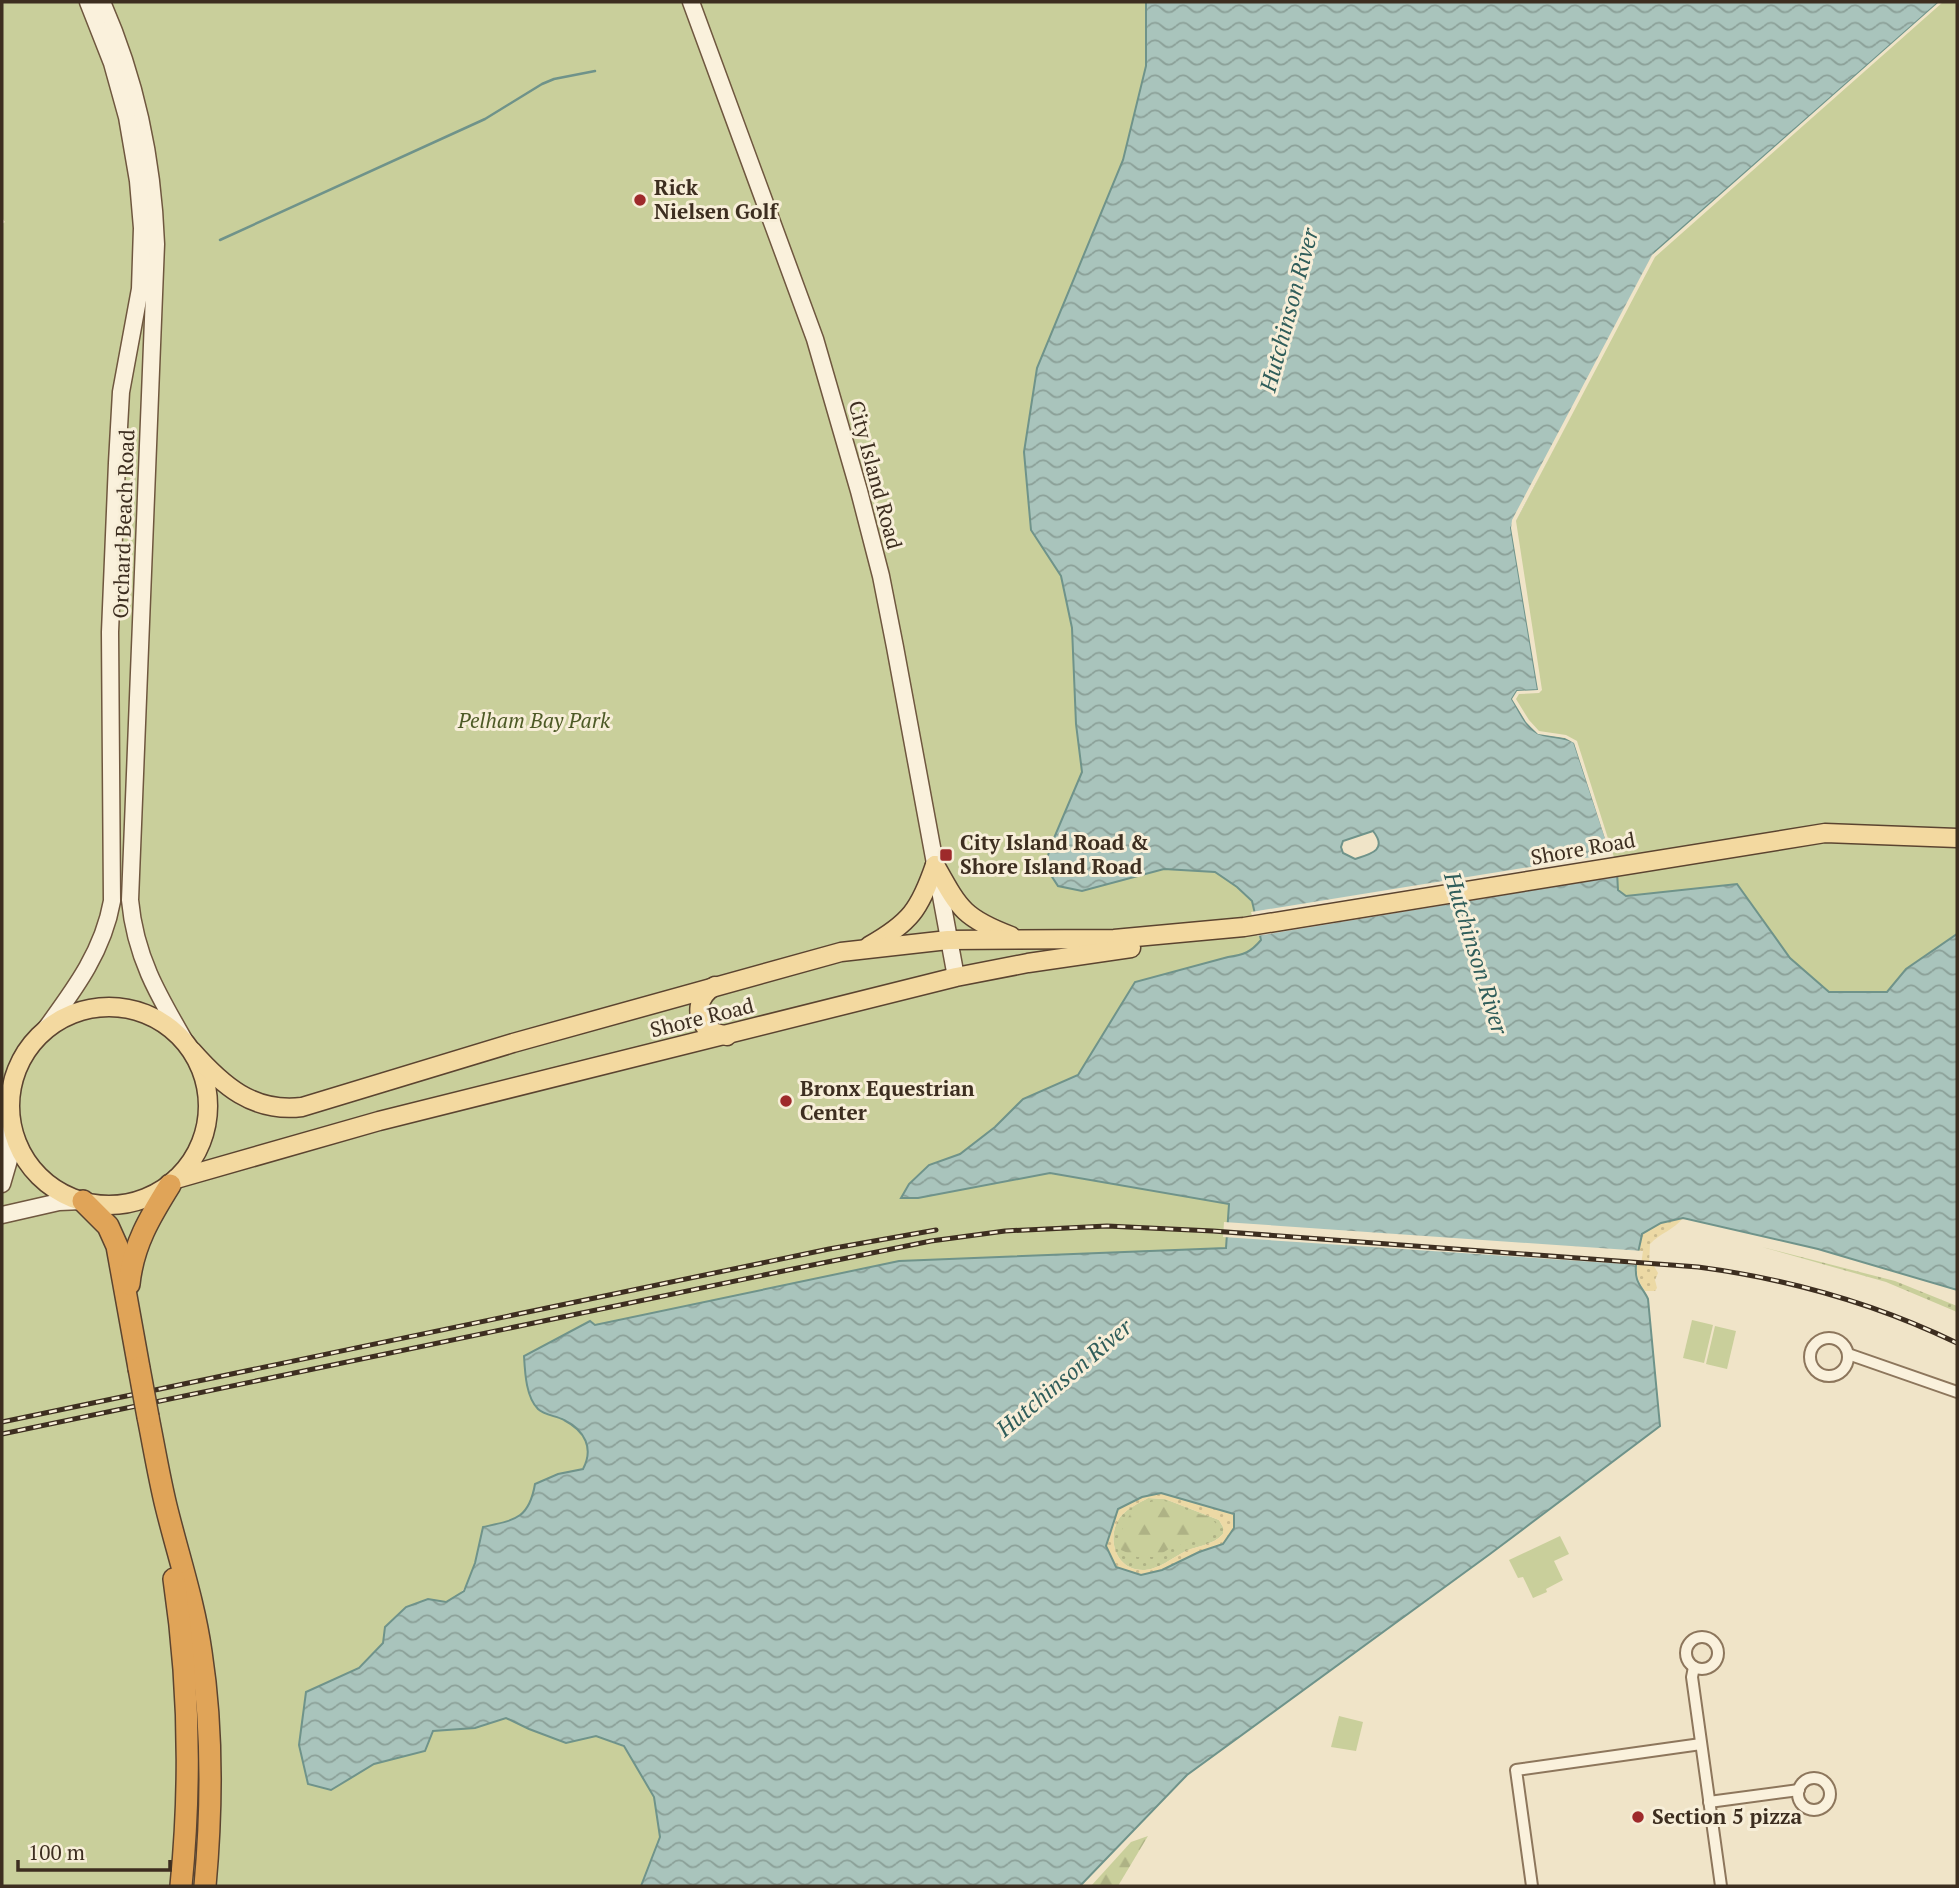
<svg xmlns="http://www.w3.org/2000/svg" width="1959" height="1888" font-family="'PT Serif',serif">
<defs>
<pattern id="grass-dots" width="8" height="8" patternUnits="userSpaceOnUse" patternTransform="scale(1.75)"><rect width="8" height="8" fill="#c9cf9b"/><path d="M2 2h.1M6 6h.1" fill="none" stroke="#aeb285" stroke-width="1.8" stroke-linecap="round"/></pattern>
<pattern id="forest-firs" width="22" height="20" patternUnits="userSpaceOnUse" patternTransform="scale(1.75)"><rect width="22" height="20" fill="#c9cf9b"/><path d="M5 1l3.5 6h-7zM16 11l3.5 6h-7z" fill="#aeb285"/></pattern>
<pattern id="sand-dots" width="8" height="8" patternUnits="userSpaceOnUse" patternTransform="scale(1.75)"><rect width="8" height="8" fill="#ecd9a5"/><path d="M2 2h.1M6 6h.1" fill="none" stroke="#cbbb8e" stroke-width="1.8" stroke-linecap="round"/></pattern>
<pattern id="water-waves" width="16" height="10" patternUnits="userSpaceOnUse" patternTransform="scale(1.75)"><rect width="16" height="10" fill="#a9c4bc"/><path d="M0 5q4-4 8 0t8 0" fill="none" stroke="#8ba098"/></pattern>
</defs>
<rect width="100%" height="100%" fill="#f0e4c8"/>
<g fill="url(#grass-dots)">
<polygon points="1762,1247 1895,1281 1957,1306 1957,1312 1886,1282"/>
<path d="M1148 1498 1165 1499 1219 1520 1223 1527V1534C1212 1546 1198 1545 1184 1552 1172 1558 1159 1569 1145 1570 1115 1572 1105 1536 1121 1516 1128 1508 1139 1503 1148 1498Z"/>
</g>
<g fill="url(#forest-firs)">
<path d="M1160 1500 1173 1503 1191 1512 1210 1517 1219 1527 1211 1537 1172 1547 1156 1557H1137L1121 1550 1117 1540C1130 1515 1129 1505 1160 1500Z"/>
<polygon points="1148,1836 1118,1886 1091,1886 1131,1842"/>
</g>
<g fill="url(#sand-dots)" fill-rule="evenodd">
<path d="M1683 1218C1674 1230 1660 1233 1650 1244L1649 1265 1654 1266 1658 1273 1655 1280 1657 1288 1655 1291H1645C1631 1273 1638 1255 1642 1234L1661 1223Z"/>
<path d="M1161 1493 1234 1514V1528L1223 1544 1199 1552 1162 1570 1141 1575 1116 1567 1106 1546 1118 1509 1142 1497ZM1148 1498 1165 1499 1219 1520 1223 1527V1534C1212 1546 1198 1545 1184 1552 1172 1558 1159 1569 1145 1570 1115 1572 1105 1536 1121 1516 1128 1508 1139 1503 1148 1498Z"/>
</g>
<g fill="#c9cf9b">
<path d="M2 2H1146V66L1123 160 1037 368 1031 530 1061 576 1072 628 1076 724 1082 772 1051 845 1082 891 1164 869 1215 872 1237 887 1252 901 1261 940C1251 952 1244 955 1228 957L1135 982 1078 1075 1023 1099 995 1127 960 1154 929 1165 901 1198H918L1050 1173 1229 1204 1226 1248 899 1261 539 1409C566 1420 601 1434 583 1469L558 1474 515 1520 483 1527C479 1548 472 1599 445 1601 440 1602 433 1600 428 1599L385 1627 383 1642 358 1668 306 1692 331 1790 374 1764 424 1751 433 1731 475 1728 506 1718 529 1729 566 1743 596 1736 624 1747 654 1797 660 1837 641 1886H2V224L5 222 2 218Z"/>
<polygon points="1939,2 1957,2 1957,934 1906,969 1888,992 1829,992 1790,958 1737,884 1626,896 1617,891 1617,872 1538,734 1512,699 1511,528 1652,255"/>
<polygon points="1692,1320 1713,1325 1704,1363 1683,1358"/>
<polygon points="1715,1326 1736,1331 1727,1369 1706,1364"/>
<polygon points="1560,1536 1569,1554 1554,1561 1563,1580 1546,1589 1547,1592 1533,1598 1523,1577 1518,1578 1509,1560"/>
<polygon points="1339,1716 1363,1722 1356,1751 1331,1747"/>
</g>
<path fill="url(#water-waves)" stroke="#6f938a" stroke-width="2" fill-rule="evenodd" d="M1146 2H1939L1655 252 1511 528 1538 690 1517 691 1512 699C1519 710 1527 730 1540 734 1552 738 1563 737 1574 742L1617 872 1618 890 1626 896 1737 884 1790 958 1829 992H1887L1906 969 1957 934V1290L1818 1249 1683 1218 1661 1223 1642 1234C1640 1247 1633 1266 1637 1279 1639 1286 1645 1292 1648 1299L1660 1426 1490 1554 1187 1775 1080 1886H641L660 1837 654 1797 624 1746 596 1736 566 1743 529 1729 506 1718 475 1728 433 1731 425 1751 374 1764 331 1790 308 1784 299 1745 306 1692 359 1668 383 1643 385 1627 406 1607 428 1599 446 1602 464 1591 475 1563 483 1527C515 1520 529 1519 535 1484L558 1474 583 1469C594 1448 585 1431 564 1420 557 1416 544 1415 538 1409 526 1397 525 1373 524 1356L590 1321 595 1325 899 1261 1226 1248 1229 1204 1050 1173 918 1198H901L909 1184 929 1165 960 1154 995 1127 1023 1099 1078 1075 1135 982 1228 957C1244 955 1251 952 1261 940L1252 901 1237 887 1215 872 1164 869 1082 891 1058 886 1045 866 1051 845 1082 772 1076 724 1072 628 1061 576 1031 530 1024 452 1037 368 1123 160 1146 66ZM1373 831C1388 850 1371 854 1355 859L1343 853 1341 847 1343 841ZM1161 1493 1234 1514V1528L1223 1544 1199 1552 1162 1570 1141 1575 1116 1567 1106 1546 1118 1509 1142 1497Z"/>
<g fill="#f0e4c8">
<polygon points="1939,2 1943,2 1655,257 1516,521 1542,690 1539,693 1519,694 1516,699 1529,720 1539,731 1566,735 1577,741 1620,876 1257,936 1251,912 1610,854 1574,743 1565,738 1538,734 1526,722 1512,699 1517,691 1538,690 1511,528 1512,520 1652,255"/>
<polygon points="1224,1222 1643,1251 1641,1265 1223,1237"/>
</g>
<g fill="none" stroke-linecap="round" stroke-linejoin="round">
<polyline stroke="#6f938a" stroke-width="2.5" points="220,240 485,119 542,84 554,79 595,71"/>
<g stroke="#8d765c" stroke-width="14">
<g id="street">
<circle cx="1829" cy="1357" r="19"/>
<polyline points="1848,1354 1957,1392"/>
<circle cx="1702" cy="1653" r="16"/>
<polyline points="1694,1667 1692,1677 1721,1886"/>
<circle cx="1814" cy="1794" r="16"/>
<polyline points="1709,1802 1799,1790"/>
<polyline points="1532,1886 1516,1770 1701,1744"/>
</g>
</g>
<g stroke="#6f573f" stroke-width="19">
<g id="secondary">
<path d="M102 2C136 79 153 160 156 244L130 900C135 956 158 995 186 1043"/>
<polyline points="691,2 815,339 859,491 881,576 895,647 956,977"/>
<path d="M44 1031C74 990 103 952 112 901L110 632 117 463 121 392 140 289 142 228 138 181 127 117 112 63 88 2"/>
<polyline points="2,1184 9,1160 10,1115"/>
<polyline points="2,1215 59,1202 83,1201"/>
</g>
</g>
<g stroke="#5b4430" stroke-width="21">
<g id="primary">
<path d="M935 865C959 908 963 918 1011 936"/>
<path d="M869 946C910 923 920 909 935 865"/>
<path d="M715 986C697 996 694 1016 709 1031L727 1036"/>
<circle cx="109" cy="1106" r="99"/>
<path d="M192 1051C222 1085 253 1113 302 1107L513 1043 841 952 948 940 1114 939 1244 927 1825 833 1957 838"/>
<polyline points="176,1179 379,1121 956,977 1028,963 1131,948"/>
</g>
</g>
<g stroke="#5b4430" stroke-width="24">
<g id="highway">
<polyline points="83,1201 108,1226 117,1246 139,1368"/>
<path d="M129 1284C133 1245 150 1217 170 1185"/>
<path d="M148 1417C154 1447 159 1477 166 1506 178 1555 194 1602 201 1652 213 1730 212 1808 205 1886"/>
<path d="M174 1579C189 1680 191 1785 181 1886"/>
</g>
</g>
<use href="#street" stroke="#faf1dc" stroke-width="10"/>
<use href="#secondary" stroke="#faf1dc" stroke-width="16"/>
<use href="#primary" stroke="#f3d9a0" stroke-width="18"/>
<use href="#highway" stroke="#e0a458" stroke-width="21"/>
<g stroke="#3d2e20" stroke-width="5">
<g id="rail">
<polyline points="2,1422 829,1249 936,1230"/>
<path d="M2 1434 788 1270 931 1241 1005 1231 1107 1226 1213 1231 1698 1267C1789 1279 1874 1303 1957 1343"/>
</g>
</g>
<use href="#rail" stroke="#f7eed8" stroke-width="2.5" stroke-dasharray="8" stroke-linecap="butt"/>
<g stroke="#5b4430" stroke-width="24" stroke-linecap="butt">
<polyline id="highway-bridge" points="139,1368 148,1417"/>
</g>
<use href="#highway-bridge" stroke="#e0a458" stroke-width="21"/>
</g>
<g fill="#9e2a2b" stroke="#f7eed8" stroke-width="2.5">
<circle cx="640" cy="200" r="7"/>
<rect x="939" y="848" width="14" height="14" rx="3.5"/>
<circle cx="786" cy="1101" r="7"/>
<circle cx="1638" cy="1817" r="7"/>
</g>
<g text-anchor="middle" stroke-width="6" stroke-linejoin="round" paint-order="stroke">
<g font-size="21" font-weight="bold" fill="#3d2e20" stroke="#f7eed8" text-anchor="start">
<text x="654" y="195">Rick<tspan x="654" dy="24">Nielsen Golf</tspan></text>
<text x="960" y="850">City Island Road &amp;<tspan x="960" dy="24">Shore Island Road</tspan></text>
<text x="800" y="1096">Bronx Equestrian<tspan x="800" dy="24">Center</tspan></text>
<text x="1652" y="1824">Section 5 pizza</text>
</g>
<g font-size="21" fill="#3d2e20" stroke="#f7eed8">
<text transform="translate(875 475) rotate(75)" y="7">City Island Road</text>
<text transform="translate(124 524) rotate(-88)" y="7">Orchard Beach Road</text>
<text transform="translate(1583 849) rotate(-10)" y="7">Shore Road</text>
<text transform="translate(702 1018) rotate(-14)" y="7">Shore Road</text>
</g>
<g font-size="21" font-style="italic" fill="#4d5a26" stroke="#f7eed8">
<text x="534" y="728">Pelham Bay Park</text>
</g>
<g font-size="23" font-style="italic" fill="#2f5d5a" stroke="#f7eed8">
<text transform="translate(1289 310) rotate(-75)" y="8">Hutchinson River</text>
<text transform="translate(1476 953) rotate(73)" y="8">Hutchinson River</text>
<text transform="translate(1064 1378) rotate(-40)" y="8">Hutchinson River</text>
</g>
</g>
<rect width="1959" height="1888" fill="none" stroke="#3d2e20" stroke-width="7"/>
<path d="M18 1860v10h152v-10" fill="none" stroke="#3d2e20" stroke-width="3.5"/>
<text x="28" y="1860" font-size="21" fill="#3d2e20" stroke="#f7eed8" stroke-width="5" paint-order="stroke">100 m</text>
</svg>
